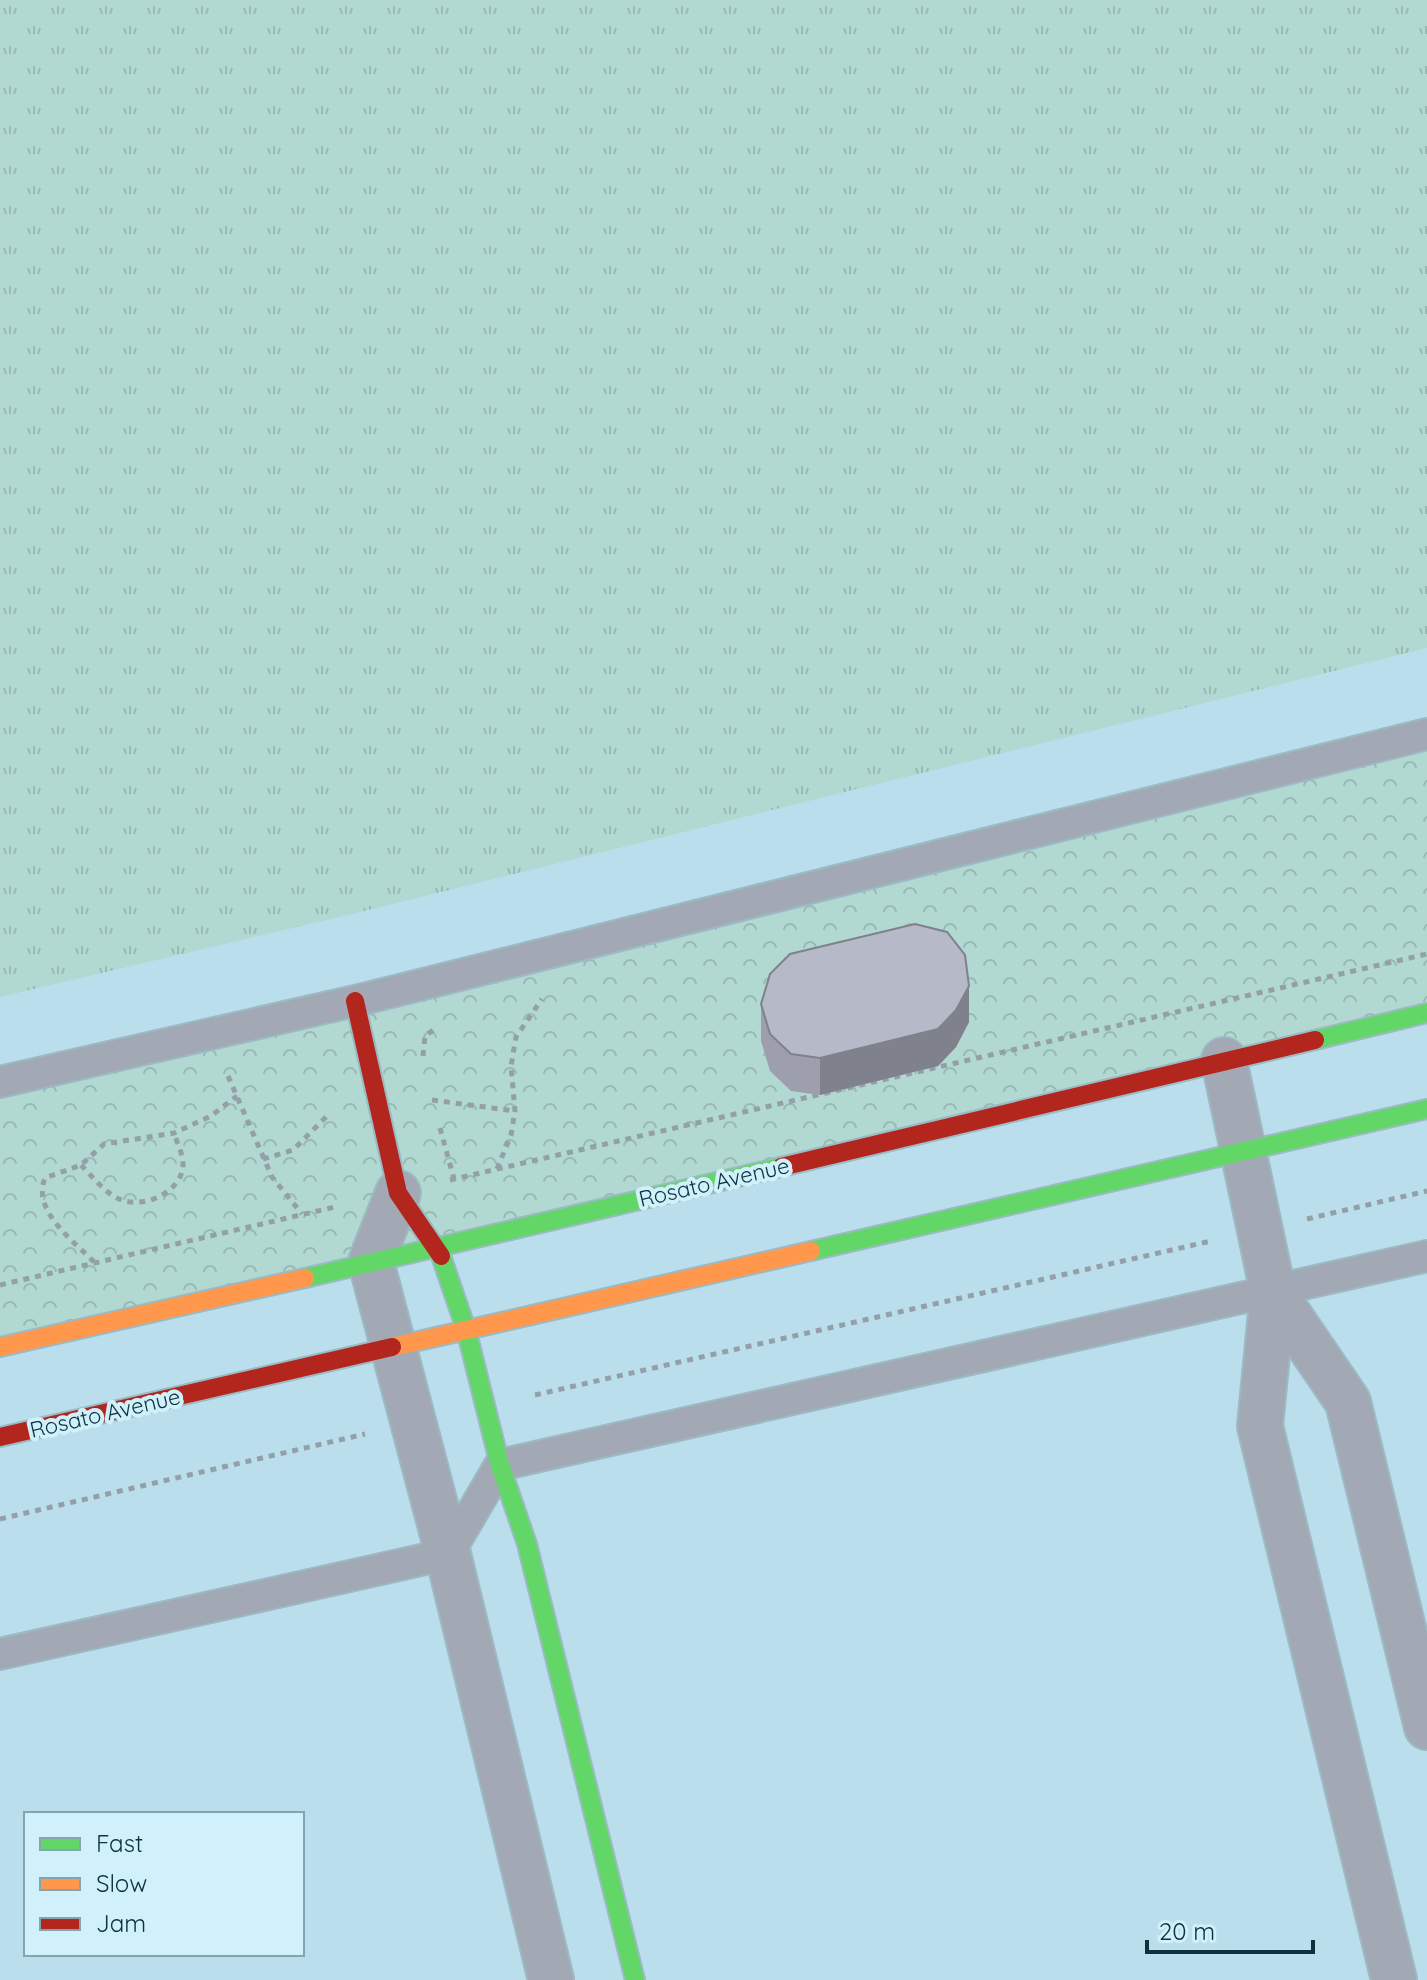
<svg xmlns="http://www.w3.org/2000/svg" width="1427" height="1980" font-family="Quicksand,sans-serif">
<defs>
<pattern id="grass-tufts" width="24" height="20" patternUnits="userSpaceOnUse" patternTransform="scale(2)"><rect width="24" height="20" fill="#b1d8d1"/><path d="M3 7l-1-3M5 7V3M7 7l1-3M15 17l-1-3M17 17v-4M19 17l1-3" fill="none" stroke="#97bab4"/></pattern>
<pattern id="park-crowns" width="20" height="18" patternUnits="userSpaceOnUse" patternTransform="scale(2)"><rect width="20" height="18" fill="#b1d8d1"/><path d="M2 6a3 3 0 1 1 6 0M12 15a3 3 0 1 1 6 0" fill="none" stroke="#97bab4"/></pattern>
</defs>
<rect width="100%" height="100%" fill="#badeeb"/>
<polygon fill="url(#grass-tufts)" points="0,0 1427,0 1427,648 356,913 0,997"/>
<polygon fill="url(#park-crowns)" points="1427,734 1427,1013 0,1347 0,1082"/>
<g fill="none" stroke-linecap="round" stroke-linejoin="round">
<g stroke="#9bbac4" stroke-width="34">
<g id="lane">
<polyline points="0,1082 355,1001 1427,734"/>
<polyline points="0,1654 448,1554 500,1465 1427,1256"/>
</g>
</g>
<g stroke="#9bbac4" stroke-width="48">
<g id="street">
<polyline points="1224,1060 1273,1292 1260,1426 1394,1980"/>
<polyline points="398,1193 371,1262 448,1554 551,1980"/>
<polyline points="1273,1292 1348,1402 1427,1727"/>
</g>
</g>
<g stroke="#9bbac4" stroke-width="22">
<g id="fast">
<polyline points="1315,1040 1427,1013"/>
<polyline points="811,1251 1427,1109"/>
<polyline points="441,1256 466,1329 500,1465 527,1544 635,1980"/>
<polyline points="305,1278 781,1167"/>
</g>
</g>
<g stroke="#9bbac4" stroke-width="22">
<g id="slow">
<polyline points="0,1347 305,1278"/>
<polyline points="392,1347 811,1251"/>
</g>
</g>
<g stroke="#9bbac4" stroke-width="22">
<g id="jam">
<polyline points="355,1001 398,1193 441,1256"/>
<polyline points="781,1167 1315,1040"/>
<polyline points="0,1437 392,1347"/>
</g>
</g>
<g stroke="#94a0a8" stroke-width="5" stroke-dasharray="6 6" stroke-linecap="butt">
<polyline points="423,1056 425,1036 436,1028"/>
<polyline points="228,1076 272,1177 302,1214"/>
<polyline points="432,1100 515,1111"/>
<polyline points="440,1128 454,1179"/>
<polyline points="263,1159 293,1150 328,1115"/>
<path d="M81 1165C92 1176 105 1193 119 1199 143 1210 183 1192 183 1164 183 1154 177 1143 174 1133"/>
<polyline points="497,1169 511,1135 515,1111 511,1066 516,1037 542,999"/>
<polyline points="450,1180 1427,954"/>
<polyline points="1307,1219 1427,1191"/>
<path d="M94 1262C75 1242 31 1211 45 1178L81 1165 104 1144 174 1133 211 1116 237 1096"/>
<polyline points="0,1285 339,1206"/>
<polyline points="535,1395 1211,1241"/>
<polyline points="0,1519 365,1434"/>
</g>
<use href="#lane" stroke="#a3a9b4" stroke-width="30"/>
<use href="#street" stroke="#a3a9b4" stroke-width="44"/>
<use href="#fast" stroke="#63d668" stroke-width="18"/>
<use href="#slow" stroke="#ff974d" stroke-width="18"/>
<use href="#jam" stroke="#b3261e" stroke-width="18"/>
</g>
<polygon fill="#9da0ac" points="761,1004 969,1022 956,1047 938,1066 820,1095 791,1091 770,1071 761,1041"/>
<polygon fill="#7f828c" points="969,986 969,1022 956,1047 938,1066 820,1095 820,1058"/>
<polygon fill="#b6bac8" stroke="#7f828c" stroke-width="2" points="915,924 947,932 965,955 969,986 956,1010 938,1029 820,1058 791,1054 770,1034 761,1004 770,974 790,954"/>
<g text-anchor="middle" stroke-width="8" stroke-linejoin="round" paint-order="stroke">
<g font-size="22" fill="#0c323c" stroke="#d0f0fb">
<text transform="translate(714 1182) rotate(-13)" y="8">Rosato Avenue</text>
<text transform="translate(105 1413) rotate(-13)" y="8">Rosato Avenue</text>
</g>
</g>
<rect x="24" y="1812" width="280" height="144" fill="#d0f0fb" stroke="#82a4af" stroke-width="2"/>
<rect x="40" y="1838" width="40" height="12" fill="#63d668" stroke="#82a4af" stroke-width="2"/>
<text x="96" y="1852" font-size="24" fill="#0c323c">Fast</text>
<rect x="40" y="1878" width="40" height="12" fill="#ff974d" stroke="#82a4af" stroke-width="2"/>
<text x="96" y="1892" font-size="24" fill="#0c323c">Slow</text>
<rect x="40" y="1918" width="40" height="12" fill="#b3261e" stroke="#82a4af" stroke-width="2"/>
<text x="96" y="1932" font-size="24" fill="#0c323c">Jam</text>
<path d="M1147 1940v12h166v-12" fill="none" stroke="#0c323c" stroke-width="4"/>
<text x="1159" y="1940" font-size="24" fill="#0c323c" stroke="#d0f0fb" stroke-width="6" paint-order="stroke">20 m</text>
</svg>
